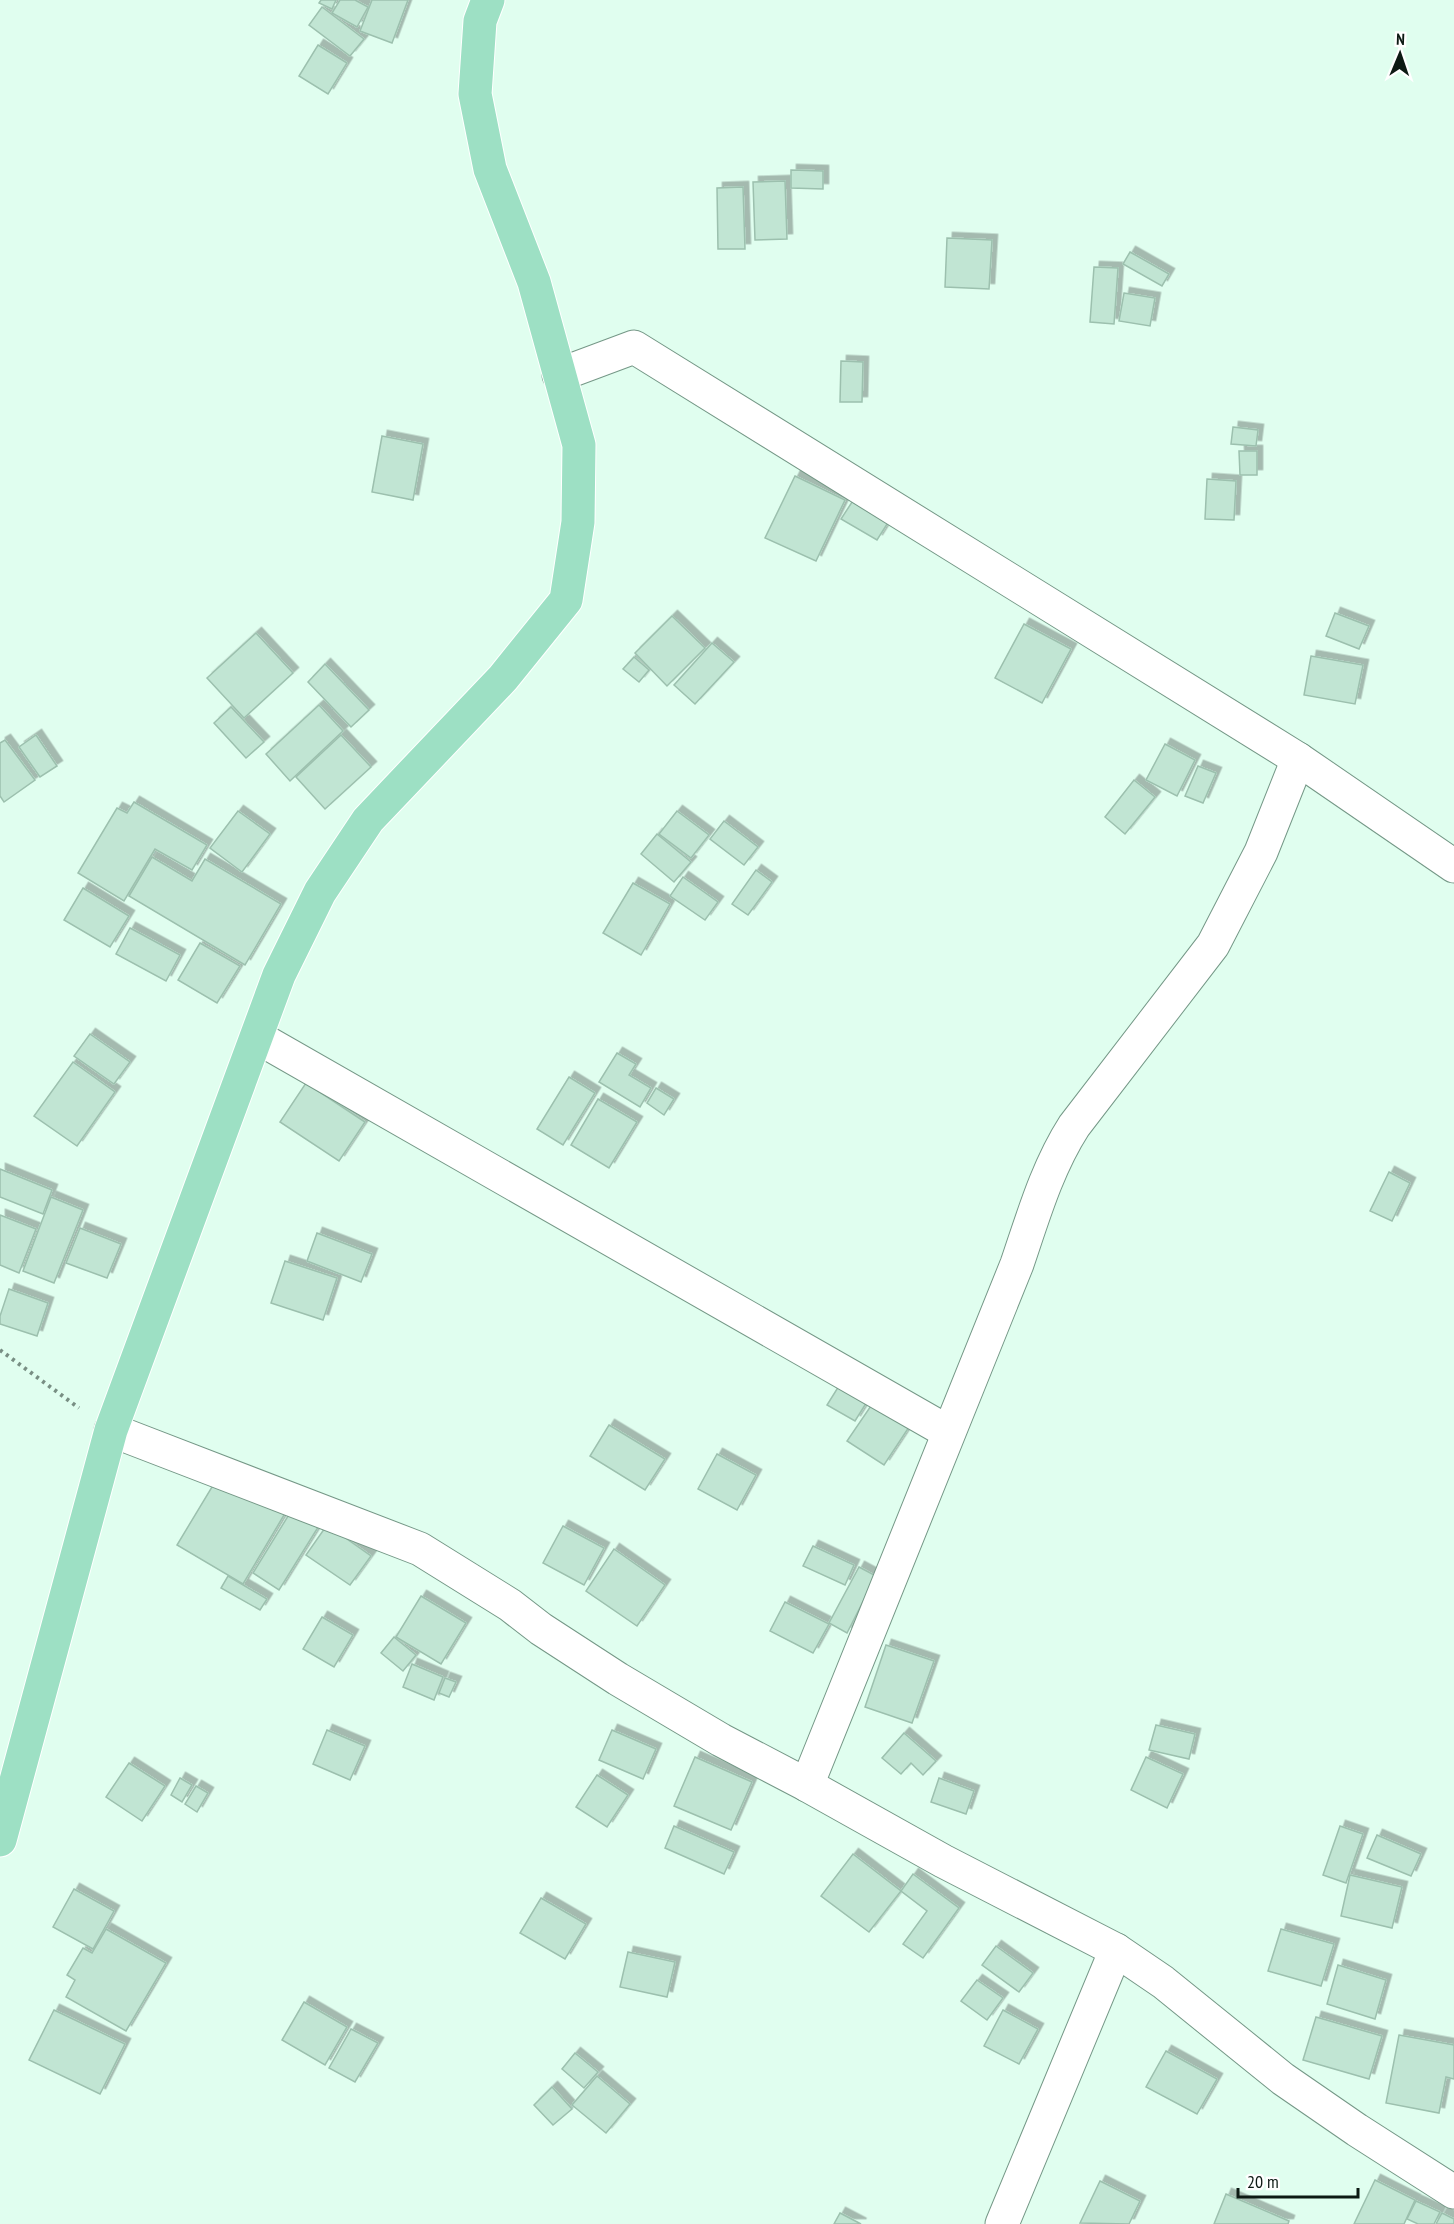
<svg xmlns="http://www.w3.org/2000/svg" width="1454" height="2224" font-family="'PT Sans Narrow',sans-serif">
<defs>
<filter id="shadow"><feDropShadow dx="5.5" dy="-5.5" stdDeviation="0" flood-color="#0004"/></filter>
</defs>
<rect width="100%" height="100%" fill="#e0feef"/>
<g fill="#c1e5d3" stroke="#9cc0ae" stroke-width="1.5" filter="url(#shadow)">
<polygon points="321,0 336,0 332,9 319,3"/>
<polygon points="340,0 355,0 368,7 357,27 332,13"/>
<polygon points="372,0 408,0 392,43 360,31"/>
<polygon points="322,7 364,39 350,56 309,25"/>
<polygon points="318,45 347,63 328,94 299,76"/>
<polygon points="791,170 823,171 823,189 791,188"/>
<polygon points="785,181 787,239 755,240 753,182"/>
<polygon points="743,187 745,249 718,249 717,188"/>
<polygon points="947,238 992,240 989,289 945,287"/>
<polygon points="1130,252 1169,274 1162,286 1123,264"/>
<polygon points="1094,267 1118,268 1114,324 1090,322"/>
<polygon points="1124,293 1155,298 1150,326 1119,321"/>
<polygon points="841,361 863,362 862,402 840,402"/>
<polygon points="1233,427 1258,430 1256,446 1231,444"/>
<polygon points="382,436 423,444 413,500 372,492"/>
<polygon points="1239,451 1257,451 1257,475 1240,475"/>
<polygon points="795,476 845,500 816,561 765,538"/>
<polygon points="1207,479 1236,481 1234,520 1205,519"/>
<polygon points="854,499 889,521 877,540 841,519"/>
<polygon points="1335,613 1369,626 1359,649 1326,636"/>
<polygon points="672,616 705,648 667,686 635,653"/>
<polygon points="1024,624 1071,649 1042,703 995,678"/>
<polygon points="256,633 293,673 244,718 207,678"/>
<polygon points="712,643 734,662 695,704 674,685"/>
<polygon points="1311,656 1363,665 1355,704 1304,695"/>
<polygon points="634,657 649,670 639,682 623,669"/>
<polygon points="325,664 369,710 351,727 308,682"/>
<polygon points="319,705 343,731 290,781 266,754"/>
<polygon points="231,707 264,742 246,758 214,723"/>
<polygon points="36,735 57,766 40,777 19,747"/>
<polygon points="341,735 371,767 325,809 296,777"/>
<polygon points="5,740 35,780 4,802 0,796 0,743"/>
<polygon points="1165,744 1195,760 1177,796 1146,780"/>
<polygon points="1198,766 1216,773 1203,803 1185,796"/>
<polygon points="1134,780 1155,797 1125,834 1105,817"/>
<polygon points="134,802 207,845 192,870 155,849 124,901 78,873 117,808 127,813"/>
<polygon points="238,811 270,834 242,872 210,848"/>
<polygon points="677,811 709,835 691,858 659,834"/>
<polygon points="724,821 758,847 744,865 710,839"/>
<polygon points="657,834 691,862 674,882 641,854"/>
<polygon points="152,857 192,881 205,859 281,904 245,965 129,896"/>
<polygon points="756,870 772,882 748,915 732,904"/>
<polygon points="683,877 718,902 705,920 670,896"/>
<polygon points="633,883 670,904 641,955 603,933"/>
<polygon points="83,888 129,916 110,947 64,920"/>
<polygon points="130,928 180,955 166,981 116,954"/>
<polygon points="200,943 240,966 217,1003 178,980"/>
<polygon points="90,1034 130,1062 114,1084 74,1056"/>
<polygon points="617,1053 636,1064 629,1075 651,1088 640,1107 599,1082"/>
<polygon points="73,1062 115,1092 77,1146 34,1116"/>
<polygon points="569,1077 595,1093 563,1145 537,1129"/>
<polygon points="306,1083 365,1122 339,1161 280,1122"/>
<polygon points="656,1088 674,1099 664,1115 647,1103"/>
<polygon points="598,1099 637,1122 609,1168 571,1145"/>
<polygon points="0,1169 52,1190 43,1214 0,1197"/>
<polygon points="1389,1172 1410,1183 1392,1221 1370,1211"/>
<polygon points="51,1197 83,1210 54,1283 23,1271"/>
<polygon points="0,1215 36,1229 19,1273 0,1265"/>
<polygon points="80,1228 121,1244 107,1278 66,1263"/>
<polygon points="317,1233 372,1254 361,1282 307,1261"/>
<polygon points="285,1261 337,1278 323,1320 271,1303"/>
<polygon points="9,1289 48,1303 37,1336 0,1324 0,1316"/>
<polygon points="842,1381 870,1397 855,1421 827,1405"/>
<polygon points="877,1397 913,1421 884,1465 847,1441"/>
<polygon points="609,1425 665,1459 645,1490 590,1456"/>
<polygon points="717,1454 756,1475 737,1510 698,1489"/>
<polygon points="221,1472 287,1510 243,1584 177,1545"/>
<polygon points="293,1508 320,1524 279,1590 253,1573"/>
<polygon points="327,1525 371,1556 350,1585 306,1555"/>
<polygon points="563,1526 604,1548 584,1585 543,1563"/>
<polygon points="813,1546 854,1565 845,1585 803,1566"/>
<polygon points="614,1549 665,1585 637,1626 586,1591"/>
<polygon points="859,1567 876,1576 847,1633 829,1623"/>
<polygon points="228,1576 267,1599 260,1610 221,1588"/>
<polygon points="421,1596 466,1623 441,1664 396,1637"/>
<polygon points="785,1602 829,1624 813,1653 770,1631"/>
<polygon points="322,1617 353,1635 334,1667 303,1649"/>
<polygon points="394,1637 416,1655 403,1671 381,1653"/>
<polygon points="886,1645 934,1661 912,1723 865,1707"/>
<polygon points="412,1664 443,1677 434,1700 403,1687"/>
<polygon points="445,1678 456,1682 449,1697 439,1693"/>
<polygon points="1156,1725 1195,1734 1189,1759 1149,1750"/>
<polygon points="327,1730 365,1746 350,1780 313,1764"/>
<polygon points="612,1730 656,1749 643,1779 599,1760"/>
<polygon points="904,1733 936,1761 923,1775 911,1763 901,1774 882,1758"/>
<polygon points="695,1757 752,1782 731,1830 674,1806"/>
<polygon points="1146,1757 1183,1774 1167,1808 1131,1790"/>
<polygon points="129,1763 165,1786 142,1821 106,1797"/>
<polygon points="597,1775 628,1795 607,1827 576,1807"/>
<polygon points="180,1778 192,1785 182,1802 171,1795"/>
<polygon points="939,1778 974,1791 966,1814 931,1802"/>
<polygon points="196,1786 208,1793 197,1812 185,1804"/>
<polygon points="674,1826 734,1852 724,1874 665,1848"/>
<polygon points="1340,1826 1363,1834 1346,1883 1323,1875"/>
<polygon points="1377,1835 1421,1854 1411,1876 1367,1858"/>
<polygon points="853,1854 901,1891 869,1932 821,1896"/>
<polygon points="913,1874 959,1908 923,1958 903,1944 927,1911 901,1891"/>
<polygon points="1350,1875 1402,1887 1392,1928 1341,1916"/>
<polygon points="74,1889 114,1911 93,1949 53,1927"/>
<polygon points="541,1898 586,1924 565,1959 520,1933"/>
<polygon points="106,1929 166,1963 126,2031 66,1997 75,1980 67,1975 83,1948 92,1953"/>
<polygon points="1281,1929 1334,1944 1321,1986 1268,1971"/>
<polygon points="996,1946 1033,1973 1019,1992 982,1965"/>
<polygon points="628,1952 675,1962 667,1997 620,1987"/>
<polygon points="1338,1965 1386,1980 1375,2019 1327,2004"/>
<polygon points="977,1980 1003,1998 987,2020 961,2001"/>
<polygon points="304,2002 347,2027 325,2065 282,2040"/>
<polygon points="54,2010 125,2044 100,2094 29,2060"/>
<polygon points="1003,2010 1038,2029 1019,2064 984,2046"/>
<polygon points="1316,2017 1382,2036 1369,2079 1303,2060"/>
<polygon points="351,2029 378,2043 355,2082 329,2068"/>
<polygon points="1399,2035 1454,2045 1454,2079 1446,2077 1439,2113 1386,2103"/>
<polygon points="1166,2051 1217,2079 1197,2114 1146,2087"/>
<polygon points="575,2053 598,2072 584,2088 562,2069"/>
<polygon points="597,2076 630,2104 606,2133 572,2105"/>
<polygon points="552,2087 572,2109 553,2125 534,2105"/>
<polygon points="1375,2180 1415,2200 1404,2224 1354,2224"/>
<polygon points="1100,2181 1140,2201 1129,2224 1080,2223"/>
<polygon points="1226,2194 1289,2221 1288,2224 1214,2224"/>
<polygon points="1416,2201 1440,2212 1434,2224 1418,2224 1407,2219"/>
<polygon points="840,2213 861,2224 834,2224"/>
<polygon points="1442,2213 1454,2219 1454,2224 1436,2224"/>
</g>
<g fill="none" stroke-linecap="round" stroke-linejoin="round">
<g stroke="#759887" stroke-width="35">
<g id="minor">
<polyline points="559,375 634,347 1298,759 1454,866"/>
<polyline points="257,1037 948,1432"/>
<polyline points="111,1430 420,1549 510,1605 541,1629 618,1679 721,1740 807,1785 943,1861 1116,1950 1163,1982 1283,2079 1357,2130 1454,2192"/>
<path d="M807 1785 1017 1264C1033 1217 1047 1168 1074 1126L1213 945 1261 852 1298 759"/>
<polyline points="1002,2224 1116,1950"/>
</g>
</g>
<g stroke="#fff" stroke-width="35">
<polyline id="major" points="0,1840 111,1430 279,975 320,892 368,820 503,678 566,600 578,522 579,445 534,282 490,169 475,94 480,21 488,0"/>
</g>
<polyline stroke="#788e83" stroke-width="4" stroke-dasharray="3 4.5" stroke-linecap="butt" points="0,1350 79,1408"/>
<use href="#minor" stroke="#fff" stroke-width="33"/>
<use href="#major" stroke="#9de0c4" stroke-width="33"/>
</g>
<g transform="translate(1400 54) rotate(2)" stroke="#ffffff" stroke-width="4.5" paint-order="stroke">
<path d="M0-4.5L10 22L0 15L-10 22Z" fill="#0d1a14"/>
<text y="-9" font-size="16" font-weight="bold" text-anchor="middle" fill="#0d1a14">N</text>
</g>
<path d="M1238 2188v9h120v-9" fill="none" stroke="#0d1a14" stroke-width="3"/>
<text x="1247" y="2188" font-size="18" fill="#0d1a14" stroke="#ffffff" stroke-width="4.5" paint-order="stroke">20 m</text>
</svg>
